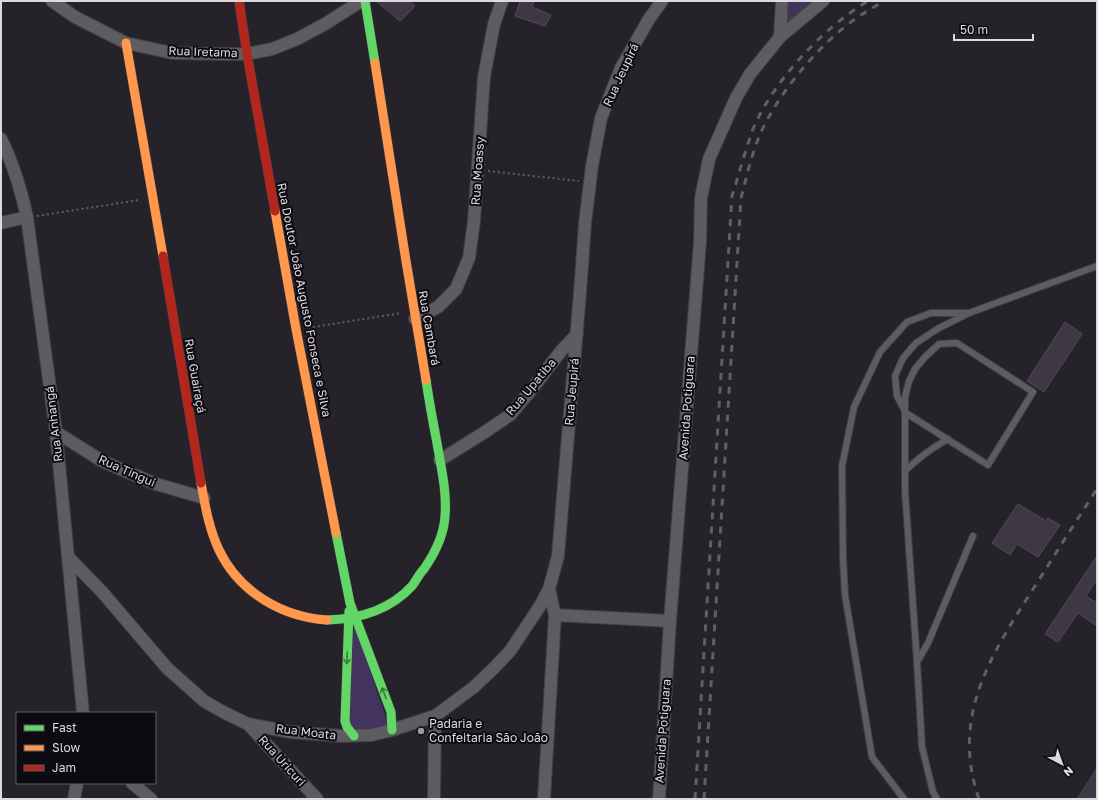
<svg xmlns="http://www.w3.org/2000/svg" width="1098" height="800" font-family="'Golos Text',sans-serif">
<rect width="100%" height="100%" fill="#252329"/>
<g fill="#44335e">
<polygon points="788,1 815,1 786,25"/>
<polygon points="354,624 390,729 356,735 349,721"/>
</g>
<g fill="#3d3746" stroke="#4f4e53">
<polygon points="376,1 409,1 415,6 400,21"/>
<polygon points="520,1 534,1 532,7 551,15 545,26 515,16"/>
<polygon points="1065,322 1082,334 1044,392 1027,381"/>
<polygon points="1018,504 1046,521 1048,518 1060,525 1038,557 1017,544 1010,555 992,543"/>
<polygon points="1097,556 1097,579 1086,596 1097,603 1097,626 1078,613 1058,642 1045,634"/>
<polygon points="1097,768 1097,799 1077,799 1089,781"/>
</g>
<g fill="none" stroke-linecap="round" stroke-linejoin="round">
<g stroke="#403e43" stroke-width="8">
<g id="lane">
<path d="M905 471C918 458 932 448 948 439"/>
<polyline points="917,662 928,643 973,536"/>
<polyline points="904,799 872,757 845,595 843,558 842,466 854,407 880,352 907,322 931,313 969,313 1097,266"/>
<polyline points="937,799 933,792 922,747 917,662 905,491 905,397 909,381 915,369 925,357 939,344 957,343 1033,392 988,465 906,413 897,396 895,376 903,358 916,343 939,328 969,313"/>
</g>
</g>
<g stroke="#403e43" stroke-width="14">
<g id="street">
<polyline points="52,1 75,17 126,43 172,53 223,54 247,54 272,49 297,39 325,24 361,1"/>
<polyline points="780,37 782,1"/>
<path d="M1 139C14 165 21 190 27 217L56 432 83 713"/>
<polyline points="1,223 27,217"/>
<polyline points="415,319 438,307 456,289 469,258 474,221 484,77 494,24 502,1"/>
<polyline points="56,432 102,461 153,483 204,498"/>
<polyline points="440,460 485,432 510,415 532,389 561,351 577,334"/>
<polyline points="69,558 103,593 167,668 204,701 225,713 248,724 290,732 341,736 372,735 392,730 435,716 474,687 494,668 510,651 540,606 549,589"/>
<polyline points="555,615 670,621"/>
<polyline points="248,724 317,799"/>
<polyline points="132,783 151,799"/>
<polyline points="74,799 77,783"/>
<polyline points="434,799 435,716"/>
<polyline points="544,799 555,615 549,589 558,556 581,280 585,223 592,166 601,118 621,68 649,19 662,1"/>
<polyline points="659,799 670,621 700,242 701,198 709,159 736,98 750,74 780,37 823,1"/>
</g>
</g>
<g stroke="#403e43" stroke-width="10">
<g id="fast">
<polyline points="365,1 375,63"/>
<polyline points="336,533 350,603 391,712 392,730"/>
<polyline points="349,611 345,721 347,727 354,736"/>
<path d="M327 620C359 619 389 611 412 586 416 581 419 574 424 569 435 553 444 535 445 516 447 491 441 467 437 443 433 422 429 401 426 380"/>
</g>
</g>
<g stroke="#403e43" stroke-width="10">
<g id="slow">
<polyline points="126,43 163,256"/>
<polyline points="375,63 406,261 426,380"/>
<polyline points="275,211 296,329 336,533"/>
<path d="M201 483C205 505 209 529 219 550 239 592 282 617 327 620"/>
</g>
</g>
<g stroke="#403e43" stroke-width="10">
<g id="jam">
<polyline points="239,1 247,54 275,211"/>
<polyline points="163,256 201,483"/>
</g>
</g>
<g stroke="#5f5e61" stroke-width="2" stroke-dasharray="2 3" stroke-linecap="butt">
<polyline points="488,171 579,181"/>
<polyline points="37,216 139,200"/>
<polyline points="308,328 401,313"/>
</g>
<use href="#lane" stroke="#5d5c60" stroke-width="6"/>
<use href="#street" stroke="#5d5c60" stroke-width="12"/>
<use href="#fast" stroke="#63d668" stroke-width="9"/>
<use href="#slow" stroke="#ff974d" stroke-width="9"/>
<use href="#jam" stroke="#b3261e" stroke-width="9"/>
<g stroke="#605f64" stroke-width="3" stroke-dasharray="7 7" stroke-linecap="butt">
<path d="M695 799 732 196C739 174 745 151 753 129 773 81 824 27 868 1"/>
<path d="M704 799 741 198C747 175 752 152 762 130 781 90 821 42 858 17 867 11 876 6 884 1"/>
<path d="M979 799C950 716 992 653 1035 586 1056 553 1076 521 1097 489"/>
</g>
</g>
<defs><path id="oneway-shaft" d="M-6 0H5M1.5-3L5.5 0L1.5 3" fill="none" stroke-width="1.6" stroke-linecap="round" stroke-linejoin="round"/></defs>
<g stroke="#3c7b40">
<use href="#oneway-shaft" transform="translate(347 658) rotate(92)"/>
<use href="#oneway-shaft" transform="translate(384 693) rotate(-111)"/>
</g>
<circle fill="#9c9aa1" stroke="#0d0b10" stroke-width="1.5" cx="421" cy="731" r="4"/>
<g text-anchor="middle" stroke-width="4" stroke-linejoin="round" paint-order="stroke">
<g font-size="12" fill="#dcdae1" stroke="#0d0b10">
<text transform="translate(203 52) rotate(2)" y="4">Rua Iretama</text>
<text transform="translate(621 75) rotate(-65)" y="4">Rua Jeupirá</text>
<text transform="translate(478 171) rotate(-86)" y="4">Rua Moassy</text>
<text transform="translate(304 300) rotate(79)" y="4">Rua Doutor João Augusto Fonseca e Silva</text>
<text transform="translate(429 328) rotate(80)" y="4">Rua Cambará</text>
<text transform="translate(195 376) rotate(80)" y="4">Rua Guairaçá</text>
<text transform="translate(531 387) rotate(-50)" y="4">Rua Upatiba</text>
<text transform="translate(572 392) rotate(-85)" y="4">Rua Jeupirá</text>
<text transform="translate(687 408) rotate(-86)" y="4">Avenida Potiguara</text>
<text transform="translate(54 424) rotate(-97)" y="4">Rua Anhangá</text>
<text transform="translate(127 471) rotate(24)" y="4">Rua Tingui</text>
<text transform="translate(663 731) rotate(-86)" y="4">Avenida Potiguara</text>
<text transform="translate(306 732) rotate(7)" y="4">Rua Moata</text>
<text transform="translate(282 761) rotate(48)" y="4">Rua Uricuri</text>
</g>
<g font-size="12" fill="#dcdae1" stroke="#0d0b10" text-anchor="start">
<text x="429" y="728">Padaria e<tspan x="429" dy="14">Confeitaria São João</tspan></text>
</g>
</g>
<rect width="1098" height="800" fill="none" stroke="#dcdae1" stroke-width="4"/>
<rect x="16" y="712" width="140" height="72" fill="#0d0b10" stroke="#605e64"/>
<rect x="24" y="725" width="20" height="6" fill="#63d668" stroke="#605e64"/>
<text x="52" y="732" font-size="12" fill="#dcdae1">Fast</text>
<rect x="24" y="745" width="20" height="6" fill="#ff974d" stroke="#605e64"/>
<text x="52" y="752" font-size="12" fill="#dcdae1">Slow</text>
<rect x="24" y="765" width="20" height="6" fill="#b3261e" stroke="#605e64"/>
<text x="52" y="772" font-size="12" fill="#dcdae1">Jam</text>
<g transform="translate(1062 764) rotate(139)" stroke="#0d0b10" stroke-width="3" paint-order="stroke">
<path d="M0-3L7 15L0 10L-7 15Z" fill="#dcdae1"/>
<text y="-6" font-size="11" font-weight="bold" text-anchor="middle" fill="#dcdae1">N</text>
</g>
<path d="M954 34v6h79v-6" fill="none" stroke="#dcdae1" stroke-width="2"/>
<text x="960" y="34" font-size="12" fill="#dcdae1" stroke="#0d0b10" stroke-width="3" paint-order="stroke">50 m</text>
</svg>
